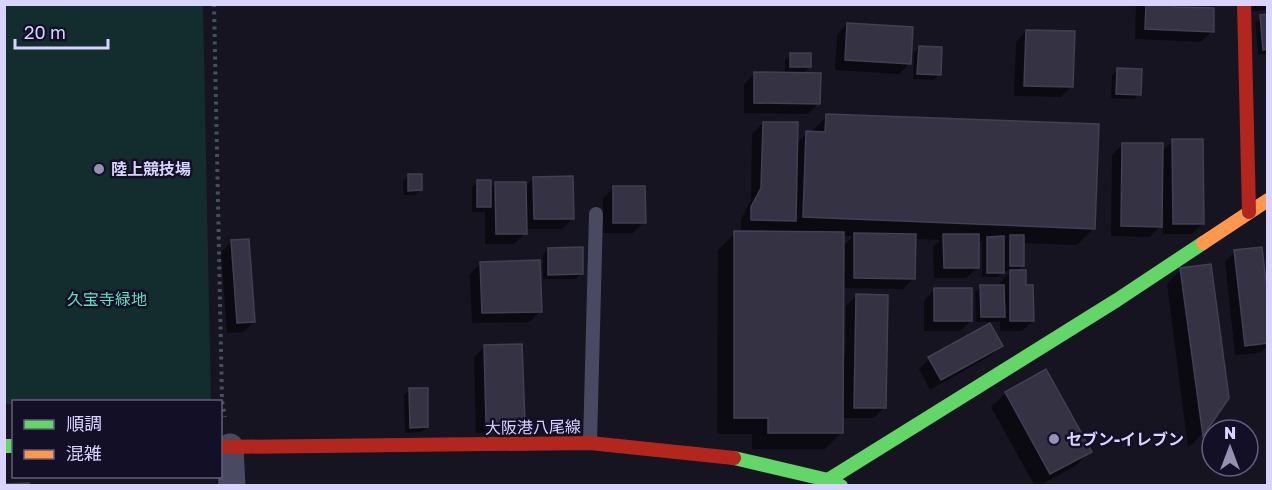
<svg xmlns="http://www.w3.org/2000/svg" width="1272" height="490" font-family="'Golos Text','Noto Sans JP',sans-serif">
<rect width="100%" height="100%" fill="#161421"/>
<polygon fill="#132c2d" points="5,4 203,5 211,401 14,402 13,404 5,404"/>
<g fill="#0007" fill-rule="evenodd">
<polygon points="1136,4 1173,4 1173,8 1212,31 1201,42 1135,39"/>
<polygon points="1251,4 1268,4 1268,9 1252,12"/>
<polygon points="1268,16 1268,54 1258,54 1255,22"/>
<polygon points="847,24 910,63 899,74 835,70 837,35"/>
<polygon points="1026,31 1071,87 1061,97 1014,96 1016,42"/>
<polygon points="919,47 939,74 934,80 913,79 914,53"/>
<polygon points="791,54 809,67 801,75 819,103 808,114 744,113 744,84 755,73 785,74 785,60"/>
<polygon points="1117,70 1140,94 1134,99 1111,98 1112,75"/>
<path d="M827 116 1094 228 1077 245 1022 243V266L1016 272 1025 286 1033 321 1022 331H1000V322H976L975 292 981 287H1000V283L1011 271H1004L998 277H982V241H977V268L966 278H934L933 247 940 240 914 239V278L903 289 842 288V356H845L846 306 856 296 884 408 874 418H842V432L825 449H752V434H717L718 250 735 233H765V230H741V219L751 200 752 134 763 123 796 144 807 133H810ZM842 236H853L842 247Z"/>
<polygon points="1173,141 1203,223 1192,234 1163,234 1163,223 1150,237 1111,236 1112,155 1123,144 1161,152"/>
<polygon points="409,175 420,190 415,195 404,195 403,181"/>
<polygon points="534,178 573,218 562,229 525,229 525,233 514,244 485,244 485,212 472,212 472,187 478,182 490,189 496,183 524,188"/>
<polygon points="614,187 644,222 633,233 603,233 603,198"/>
<polygon points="232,241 254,322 243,332 227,333 221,252"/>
<polygon points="548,249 582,273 576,279 543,279 543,255"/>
<polygon points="1235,251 1268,313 1268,345 1260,353 1235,355 1225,262"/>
<polygon points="481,263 540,311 530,322 472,323 470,274"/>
<polygon points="1181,270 1228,397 1201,435 1188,448 1167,284"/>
<polygon points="934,290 971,321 960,331 924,331 924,301"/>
<polygon points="1001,346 990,356 930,390 919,369 929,359"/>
<polygon points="484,347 524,421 513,432 476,433 474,357"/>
<polygon points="409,390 427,427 421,432 405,433 404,395"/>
<polygon points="1006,393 1090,451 1075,466 1039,486 1035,486 991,407"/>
</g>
<g fill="#343243" stroke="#433f54" stroke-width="1.5">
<polygon points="1146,4 1174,4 1174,7 1214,8 1214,32 1145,29"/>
<polygon points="1268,14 1268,49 1263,50 1260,15"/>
<polygon points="847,23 913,27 911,64 845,60"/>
<polygon points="1026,30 1075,31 1073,87 1024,86"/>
<polygon points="919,46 942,47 941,75 917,74"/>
<rect x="790" y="53" width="21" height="14"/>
<polygon points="1117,68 1142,69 1141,95 1116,94"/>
<polygon points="754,72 821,73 820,104 754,103"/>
<polygon points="826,114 1099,124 1095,229 803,217 806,131 825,132"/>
<polygon points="763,122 798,122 796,221 751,220 751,207 761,188"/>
<polygon points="1172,139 1203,139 1204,224 1173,224"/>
<polygon points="1122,143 1163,143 1162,227 1121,226"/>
<polygon points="408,174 422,174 422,190 408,191"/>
<polygon points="573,176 574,219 534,219 533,177"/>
<rect x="477" y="180" width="14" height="27"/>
<polygon points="495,182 526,182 527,234 496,234"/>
<polygon points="613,186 645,186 646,223 613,223"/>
<polygon points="734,231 844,232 843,433 768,433 768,418 734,418"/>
<polygon points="854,233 916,234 915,279 854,278"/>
<polygon points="943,234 979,234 979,268 944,268"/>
<rect x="1010" y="235" width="14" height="31"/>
<polygon points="1004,236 1004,273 987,273 987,237"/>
<polygon points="249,239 255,322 237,323 231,240"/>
<polygon points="583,247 583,274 548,275 548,248"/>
<polygon points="1262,247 1268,299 1268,343 1245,346 1234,250"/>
<polygon points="540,260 542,312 482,313 480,262"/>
<polygon points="1211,264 1229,398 1203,436 1180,268"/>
<polygon points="1010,270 1026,270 1026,285 1033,285 1034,321 1010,321"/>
<polygon points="980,285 1004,285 1005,317 981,317"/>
<rect x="934" y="288" width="38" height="33"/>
<polygon points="856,294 888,295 886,408 854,408"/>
<polygon points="990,323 1003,346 941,380 928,357"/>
<polygon points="522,344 525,422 486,423 484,345"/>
<polygon points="1046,369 1092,452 1050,474 1005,392"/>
<polygon points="409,388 428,388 428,427 410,428"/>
<polygon points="29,483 29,486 4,486 4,484"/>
</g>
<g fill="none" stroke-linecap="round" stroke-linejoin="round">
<polyline stroke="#44505f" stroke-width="4" stroke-dasharray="3 4.5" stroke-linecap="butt" points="214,4 222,401 225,417"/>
<polyline stroke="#4a4962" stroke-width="14" points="590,443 596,214"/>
<polyline stroke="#4a4962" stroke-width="27" points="230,447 232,486"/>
<g stroke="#63d668" stroke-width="14">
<polyline points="4,446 14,446"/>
<polyline points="734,458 828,480 841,486"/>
<polyline points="828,480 1117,300 1203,243"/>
</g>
<polyline stroke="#ff974d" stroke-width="14" points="1203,243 1268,200"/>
<g stroke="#b3261e" stroke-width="14">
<polyline points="1244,4 1249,212"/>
<polyline points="220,447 590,443 734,458"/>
</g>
</g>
<g fill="#9591b1" stroke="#130f26" stroke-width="2">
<circle cx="99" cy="169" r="6"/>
<circle cx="1054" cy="439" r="6"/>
</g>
<g text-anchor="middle" stroke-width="5" stroke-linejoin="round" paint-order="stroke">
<g font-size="16" font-weight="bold" fill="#d9d4ff" stroke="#130f26" text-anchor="start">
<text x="111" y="175">陸上競技場</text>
<text x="1066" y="445">セブン-イレブン</text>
</g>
<g font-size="16" fill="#5fe0c0" stroke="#130f26">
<text x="107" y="305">久宝寺緑地</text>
</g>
<g font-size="16" fill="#d9d4ff" stroke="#130f26">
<text transform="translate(533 427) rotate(-1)" y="6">大阪港八尾線</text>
</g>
</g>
<rect width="1272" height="490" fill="none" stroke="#d9d4ff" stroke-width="12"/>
<rect x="12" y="400" width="210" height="78" fill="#130f26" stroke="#625e7d" stroke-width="1.5"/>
<rect x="24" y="420" width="30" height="9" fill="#63d668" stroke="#625e7d" stroke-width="1.5"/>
<text x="66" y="430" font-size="18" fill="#d9d4ff">順調</text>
<rect x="24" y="450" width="30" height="9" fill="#ff974d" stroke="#625e7d" stroke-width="1.5"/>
<text x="66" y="460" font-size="18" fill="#d9d4ff">混雑</text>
<g transform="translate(1230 448)"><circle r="28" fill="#130f26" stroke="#625e7d" stroke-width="1.5"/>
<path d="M0-4.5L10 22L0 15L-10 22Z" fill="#9591b1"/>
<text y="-9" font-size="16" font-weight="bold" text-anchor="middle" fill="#d9d4ff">N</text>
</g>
<path d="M15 39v9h93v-9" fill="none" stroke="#d9d4ff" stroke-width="3"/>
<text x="24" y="39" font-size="18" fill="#d9d4ff" stroke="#130f26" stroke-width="4.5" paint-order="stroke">20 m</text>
</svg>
